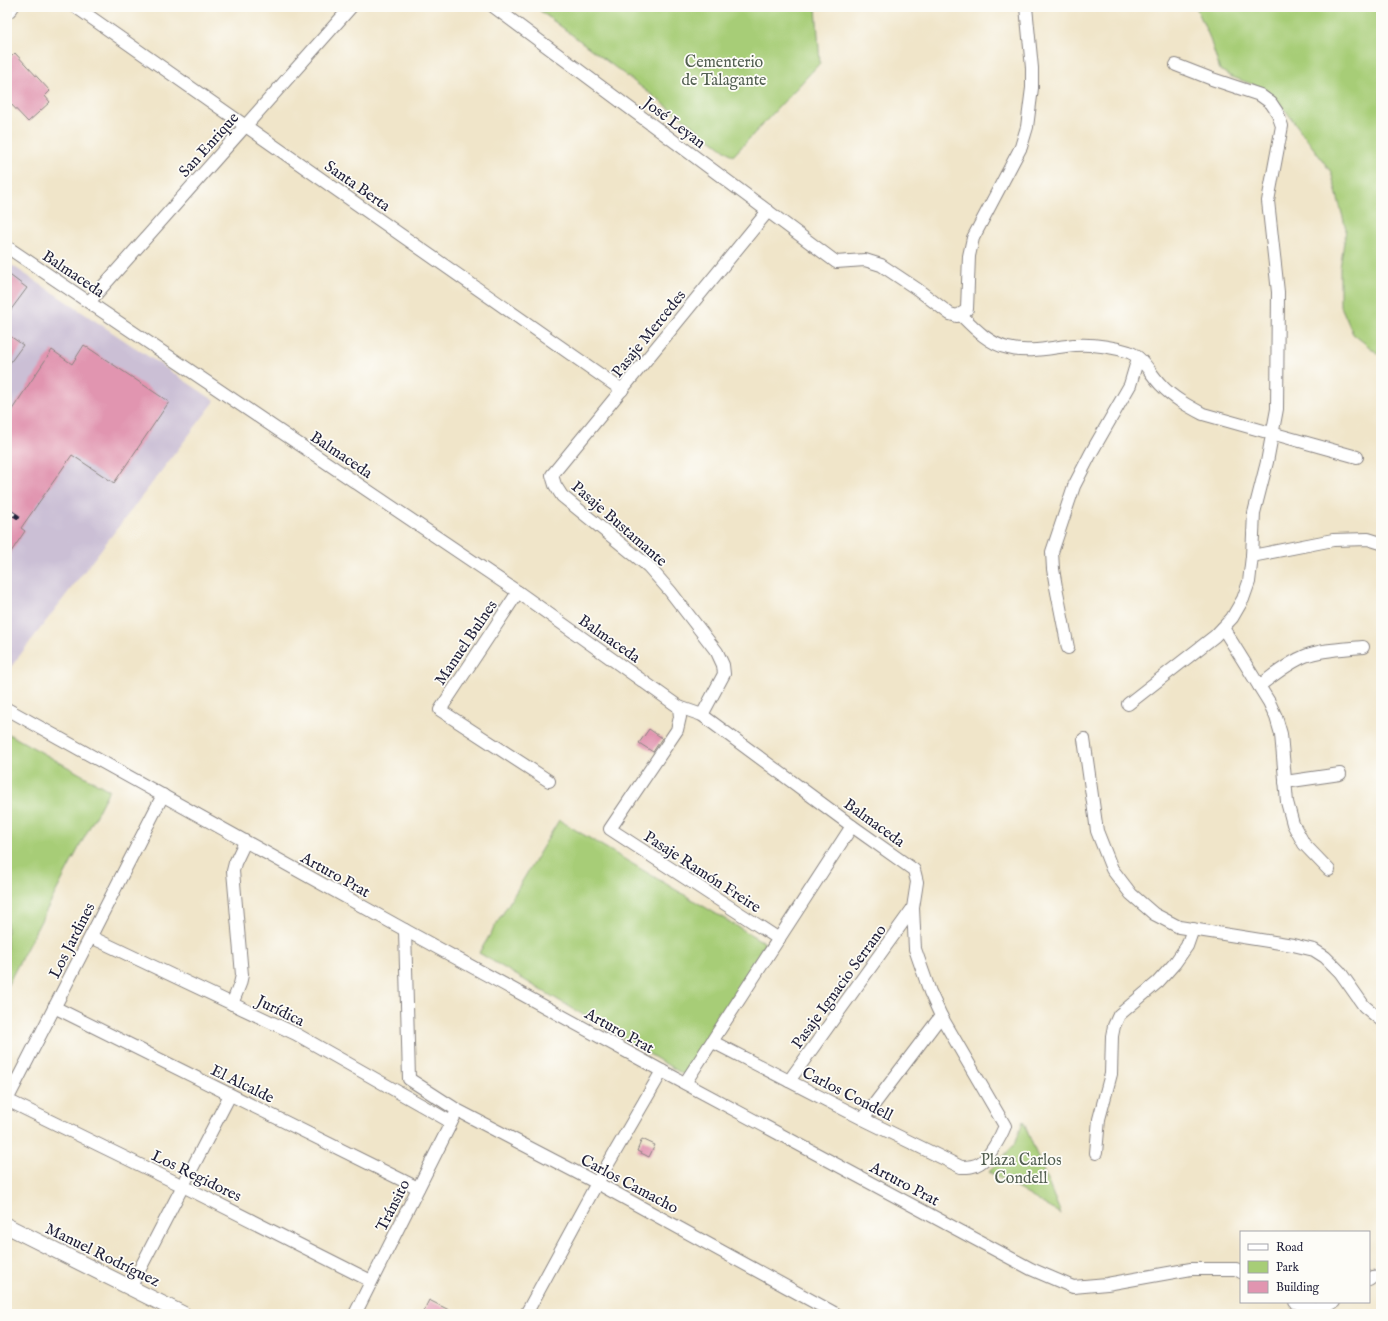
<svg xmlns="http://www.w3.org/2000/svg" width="1388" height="1321" font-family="'IM FELL English',serif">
<rect width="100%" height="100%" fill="#fdfcf7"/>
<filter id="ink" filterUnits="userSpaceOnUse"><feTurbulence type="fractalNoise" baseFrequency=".025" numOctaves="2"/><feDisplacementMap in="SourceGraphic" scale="8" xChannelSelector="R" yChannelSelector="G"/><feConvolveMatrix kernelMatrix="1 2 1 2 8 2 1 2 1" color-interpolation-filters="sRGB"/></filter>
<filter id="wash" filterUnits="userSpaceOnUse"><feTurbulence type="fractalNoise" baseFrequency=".012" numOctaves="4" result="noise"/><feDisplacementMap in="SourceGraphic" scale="16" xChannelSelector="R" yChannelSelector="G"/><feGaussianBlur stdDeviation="0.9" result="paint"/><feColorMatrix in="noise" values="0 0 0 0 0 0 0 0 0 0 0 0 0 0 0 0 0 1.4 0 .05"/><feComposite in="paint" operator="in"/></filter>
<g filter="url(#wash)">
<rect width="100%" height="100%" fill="#f0e5c9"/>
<polygon fill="#cbbfd5" points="7,262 215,401 7,672"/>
<g fill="#a7cd77" stroke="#647859">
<polygon points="535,7 816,7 820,63 733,156"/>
<polygon points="1196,7 1381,7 1381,356 1353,334 1340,304 1340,268 1346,229 1331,172 1286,111 1260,87 1232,77 1220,70 1209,36"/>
<polygon points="7,733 109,790 7,986"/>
<polygon points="559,820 765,943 686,1076 479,953"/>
<polygon points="1023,1121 1061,1214 989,1172 1015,1144"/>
</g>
<g id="blocks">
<g fill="#e195b0">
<polygon points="15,53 50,91 45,96 50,102 28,122 7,100 7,61"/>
<polygon points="7,273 27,288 7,315"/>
<polygon points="7,334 23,345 7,367"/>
<polygon points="84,345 169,402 114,483 72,455 21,528 25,531 7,558 7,417 52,350 72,364"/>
<polygon points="649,729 662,738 653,752 639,743"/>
<polygon points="642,1139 655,1145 649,1157 637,1151"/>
<polygon points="429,1300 457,1314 422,1314"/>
</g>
</g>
</g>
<g filter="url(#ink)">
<use href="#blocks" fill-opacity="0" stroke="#898482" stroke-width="1"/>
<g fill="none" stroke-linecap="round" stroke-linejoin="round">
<g stroke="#898482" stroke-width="14">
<g id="minor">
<polyline points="76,7 622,390"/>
<polyline points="494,7 836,262 865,260 881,265 917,289 950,314 957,316 964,312 967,309 969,256 973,238 1021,147 1027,127 1032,88 1032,68 1026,7"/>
<path d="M7 247 518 592 679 707 702 715 852 826 914 870 917 882 913 908 915 949 930 992 941 1016 1005 1126C1001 1136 989 1158 980 1163 974 1167 968 1167 961 1167L863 1119 713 1042"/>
<polyline points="89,302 351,7"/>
<path d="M961 315C974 328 989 344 1008 348 1029 354 1053 347 1075 345 1092 344 1113 347 1129 352 1143 357 1151 375 1161 385 1173 398 1188 406 1203 414L1357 457"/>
<polyline points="1252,556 1333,540 1368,539 1381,543"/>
<polyline points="518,592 440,710 549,781"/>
<polyline points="1223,628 1269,702 1276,717 1281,734 1287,802 1293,824 1304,844 1329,870"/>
<polyline points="1068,648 1056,587 1053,569 1052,552 1074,486 1091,453 1130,385 1138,358"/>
<path d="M1259 686C1274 675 1288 663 1305 656 1323 649 1344 649 1363 647"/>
<polyline points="1128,704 1215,636 1232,618 1243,599 1249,582 1252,556 1254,513 1267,462 1277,409 1278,292 1268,201 1282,126 1277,112 1271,103 1260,95 1212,79 1176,65"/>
<polyline points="679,707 680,717 677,730 610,829 779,939"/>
<polyline points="7,709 405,930 662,1071 1031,1269 1073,1287 1107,1284 1191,1269 1236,1269 1241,1272"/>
<polyline points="702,715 724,674 723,665 717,652 670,591 648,566 562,496 555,485 552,475 768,211"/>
<polyline points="1084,739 1097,831 1112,869 1131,894 1154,914 1179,927 1293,945 1314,950 1325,957 1340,972 1364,1006 1381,1020"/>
<polyline points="1285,782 1340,774"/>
<polyline points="405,930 409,1079 457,1110 597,1183 836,1314"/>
<polyline points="91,937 296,1034 451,1122"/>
<polyline points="232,1004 240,984 242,975 233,871 235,863 245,842"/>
<polyline points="54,1007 418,1188"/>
<polyline points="789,1081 913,908"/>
<polyline points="685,1083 852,826"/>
<polyline points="7,1100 183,1186 371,1281"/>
<polyline points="7,1100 163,795"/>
<polyline points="863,1119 941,1016"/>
<polyline points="1096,1153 1099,1119 1111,1074 1112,1036 1114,1026 1119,1015 1158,982 1175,963 1187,946 1193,929"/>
<polyline points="1369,1280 1373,1277 1381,1276"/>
<polyline points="130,1288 230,1095"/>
<polyline points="1295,1302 1315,1309 1334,1302"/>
<polyline points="355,1314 455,1115"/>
<polyline points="526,1314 597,1183 662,1071"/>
</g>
</g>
<g stroke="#898482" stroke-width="17">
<g id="tertiary">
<polyline points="7,11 11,7"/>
<polyline points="7,1226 183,1314"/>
</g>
</g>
<use href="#minor" stroke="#fff" stroke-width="12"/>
<use href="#tertiary" stroke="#fff" stroke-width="15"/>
<g stroke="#22223b" stroke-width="4.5">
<polyline id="rail" points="7,510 18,517"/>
</g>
<use href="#rail" stroke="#fdfcf7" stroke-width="3" stroke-dasharray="9" stroke-linecap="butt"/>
</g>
</g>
<g text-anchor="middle" stroke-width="3.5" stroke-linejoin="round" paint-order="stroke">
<g font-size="16" fill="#515e50" stroke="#fdfcf7">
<text x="724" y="67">Cementerio<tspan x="724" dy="18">de Talagante</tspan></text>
<text x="1021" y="1165">Plaza Carlos<tspan x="1021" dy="18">Condell</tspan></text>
</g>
<g font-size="16" fill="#22223b" stroke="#fdfcf7">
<text transform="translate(675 122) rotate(37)" y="6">José Leyan</text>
<text transform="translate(208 144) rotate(-48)" y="6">San Enrique</text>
<text transform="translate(358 185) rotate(35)" y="6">Santa Berta</text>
<text transform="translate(74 273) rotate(34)" y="6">Balmaceda</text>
<text transform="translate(648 333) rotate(-51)" y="6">Pasaje Mercedes</text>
<text transform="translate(342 454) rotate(34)" y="6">Balmaceda</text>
<text transform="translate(620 523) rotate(41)" y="6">Pasaje Bustamante</text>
<text transform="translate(610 638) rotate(35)" y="6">Balmaceda</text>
<text transform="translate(465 642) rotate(-56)" y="6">Manuel Bulnes</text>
<text transform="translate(875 822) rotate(36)" y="6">Balmaceda</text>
<text transform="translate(703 871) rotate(33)" y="6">Pasaje Ramón Freire</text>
<text transform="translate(336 874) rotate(29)" y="6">Arturo Prat</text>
<text transform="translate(71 940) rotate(-63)" y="6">Los Jardines</text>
<text transform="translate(838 986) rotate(-54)" y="6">Pasaje Ignacio Serrano</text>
<text transform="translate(281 1010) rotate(26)" y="6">Jurídica</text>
<text transform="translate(620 1030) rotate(29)" y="6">Arturo Prat</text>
<text transform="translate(243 1083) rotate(26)" y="6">El Alcalde</text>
<text transform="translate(848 1093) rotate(27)" y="6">Carlos Condell</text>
<text transform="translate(197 1175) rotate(26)" y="6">Los Regidores</text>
<text transform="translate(630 1183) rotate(28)" y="6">Carlos Camacho</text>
<text transform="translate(905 1183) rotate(28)" y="6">Arturo Prat</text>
<text transform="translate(392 1205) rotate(-63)" y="6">Tránsito</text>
<text transform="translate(103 1254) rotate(26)" y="6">Manuel Rodríguez</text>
</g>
</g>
<rect width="1388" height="1321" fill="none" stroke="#fdfcf7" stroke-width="24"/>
<rect x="1240" y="1231" width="130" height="72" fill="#fdfcf7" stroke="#a5a5ac"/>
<rect x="1248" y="1244" width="20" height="6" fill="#ffffff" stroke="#a5a5ac"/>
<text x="1276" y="1251" font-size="12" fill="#22223b">Road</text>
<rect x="1248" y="1261" width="20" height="12" fill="#a7cd77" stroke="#a5a5ac"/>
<text x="1276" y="1271" font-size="12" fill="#22223b">Park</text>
<rect x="1248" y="1281" width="20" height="12" fill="#e195b0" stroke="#a5a5ac"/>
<text x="1276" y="1291" font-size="12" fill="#22223b">Building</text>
</svg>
